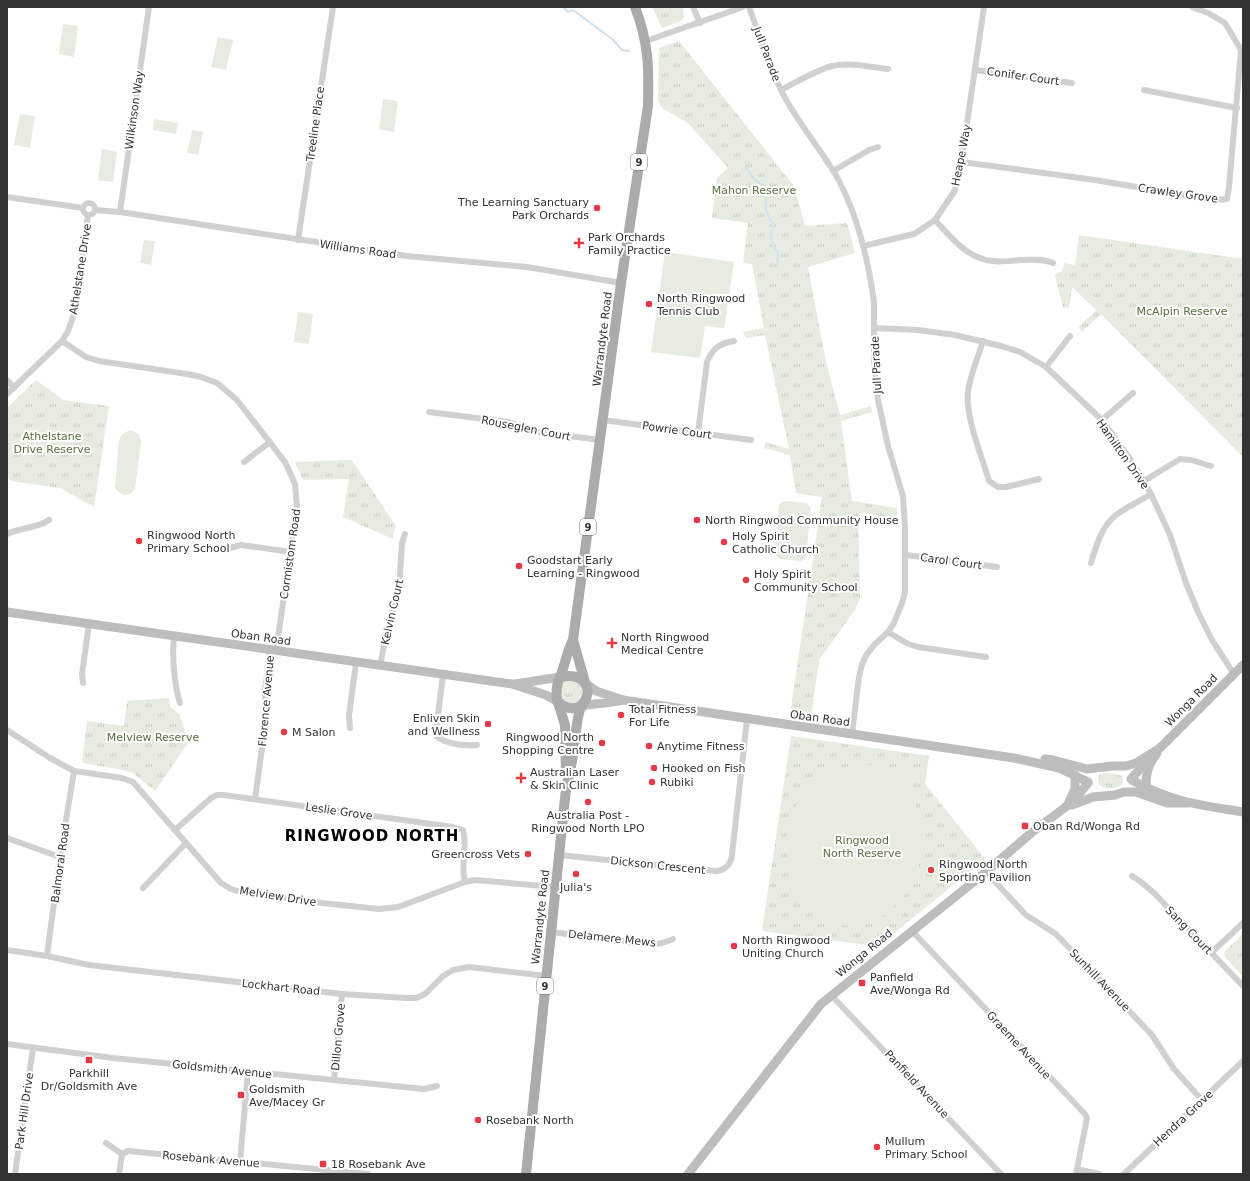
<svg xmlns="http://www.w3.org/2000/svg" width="1250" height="1181" font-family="'DejaVu Sans',sans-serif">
<defs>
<pattern id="grass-tufts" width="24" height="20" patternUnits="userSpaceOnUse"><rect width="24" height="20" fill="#e6ecdf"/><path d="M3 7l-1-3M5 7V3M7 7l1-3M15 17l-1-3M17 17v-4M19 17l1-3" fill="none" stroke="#c6cbc0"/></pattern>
</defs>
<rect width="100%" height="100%" fill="#fff"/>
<g fill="url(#grass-tufts)">
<polygon points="652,7 683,7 684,18 681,21 662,28"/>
<polygon points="679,41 794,186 805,226 847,223 855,253 808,267 826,362 840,415 871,406 872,412 841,421 852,501 897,508 897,518 858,513 860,597 855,610 819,660 811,718 790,715 822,497 796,493 790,455 764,448 765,442 789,449 765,335 746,338 743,332 764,328 752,264 743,263 748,223 712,218 717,178 728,168 688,123 662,108 658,100 659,48"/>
<polygon points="1079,235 1243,259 1243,457 1101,314 1082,332 1079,327 1096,310 1072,287 1069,308 1063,307 1055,275 1062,271 1065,263 1075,265"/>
<polygon points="36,380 63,400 109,406 94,507 60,488 11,481 7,475 7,408"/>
<polygon points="352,460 396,526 394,532 393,539 343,517 349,479 303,480 295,462"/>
<polygon points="574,680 583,688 581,700 571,704 562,699 560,689 564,682"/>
<polygon points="169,698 170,707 180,715 188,743 155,791 133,773 118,769 82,763 87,721 124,726 127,701"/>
<polygon points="791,736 929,756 925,784 985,859 876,948 875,946 762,931"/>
<path d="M1104 773 1116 774 1122 776 1123 779V783C1115 792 1093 791 1099 775Z"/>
<polygon points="1243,934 1243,976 1225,957 1224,952"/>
</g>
<g fill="#e6ecdf">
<polygon points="63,24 78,26 74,57 59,54"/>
<polygon points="218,37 233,40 226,70 211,67"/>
<polygon points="383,99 398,101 394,132 379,129"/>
<polygon points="20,114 35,116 30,148 14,145"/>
<polygon points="154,119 178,123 176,134 153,130"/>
<polygon points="192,130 203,132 198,155 187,153"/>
<polygon points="102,149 117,152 113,182 98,180"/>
<polygon points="144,240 155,241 151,265 140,263"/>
<polygon points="665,252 734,262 724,328 705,326 700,358 651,352"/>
<polygon points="298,312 313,314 309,344 294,342"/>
<path d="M131 430 138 434 141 441 135 489C129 497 121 497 115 488L119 441C121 435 124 432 131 430Z"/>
<polygon points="785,501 806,503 811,508 806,557 801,561 780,559 774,554 779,504"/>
<path d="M904 762 912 764 906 782 899 780C939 820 926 892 878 919 859 929 839 928 821 917 812 912 803 905 798 897 784 876 783 835 793 812 808 782 850 753 883 769 889 771 894 776 898 780Z"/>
</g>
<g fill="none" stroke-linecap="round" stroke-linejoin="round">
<g stroke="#cfe2ee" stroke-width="2">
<polyline points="563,7 568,12 573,10 612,39 622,50 629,51"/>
<path d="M746 167 754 179 768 189C763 205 765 212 774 226L771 234 772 243 778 253 777 268"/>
</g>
<g stroke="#d0d0d0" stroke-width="6">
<polyline points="693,7 700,23"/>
<path d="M749 7C759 34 768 63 781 90 795 119 817 144 834 172 856 209 868 259 874 302V360L878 400 888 446 903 496 905 527V592L902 603 894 623 888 632 874 645 867 654 862 664 859 677 852 734"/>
<polyline points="646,41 743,7"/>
<polyline points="975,70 1072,83"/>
<path d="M781 90C797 82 814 71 832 66 849 62 871 67 888 69"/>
<polyline points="1144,90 1237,108"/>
<polyline points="962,162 1095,180 1214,200 1227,199 1229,187 1241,50 1225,23 1208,13 1192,7"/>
<polyline points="833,171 869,150 878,147"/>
<polyline points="7,197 83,208"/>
<circle cx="89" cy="209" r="6"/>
<polyline points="95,210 120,212 407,256 527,267 621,283"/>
<polyline points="120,212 149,7"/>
<path d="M935 220C951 237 966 258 992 261 1000 262 1011 261 1020 260 1031 260 1042 258 1053 263"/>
<polyline points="298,240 333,7"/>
<polyline points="863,246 914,234 935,220 954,192 959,178 984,7"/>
<polyline points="874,328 918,330 955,335 1001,346 1020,352 1046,367 1102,420 1133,463 1151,494 1170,535 1186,583 1198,612 1212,640 1234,674"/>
<polyline points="62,341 86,357 99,361 187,374 201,377 217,383 237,400 285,462 295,484 297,507 276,651"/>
<path d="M983 341C979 355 969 378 968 392 965 417 982 456 989 481L998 487H1006L1039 479"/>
<polyline points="1046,367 1070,336"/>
<polyline points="7,380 14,388"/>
<polyline points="7,394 62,341 68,331 75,311 88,215"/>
<polyline points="429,412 509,422 538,432 600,440"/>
<polyline points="603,420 751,440"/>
<polyline points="1102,420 1133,393"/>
<path d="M698 433 707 362C712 349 720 343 734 341"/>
<polyline points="244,462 270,442"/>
<polyline points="1144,481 1180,459 1191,460 1211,466"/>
<path d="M7 534C21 527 36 529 49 520"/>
<polyline points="230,548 241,545 291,552"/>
<polyline points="906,555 997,567"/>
<path d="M1091 563C1096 546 1101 527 1116 515 1127 507 1140 501 1151 494"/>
<polyline points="888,632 908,644 918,647 986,657"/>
<path d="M174 636C172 656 174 684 180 703"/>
<polyline points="380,666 386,635 399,590 402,543 405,534"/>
<path d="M443 675 436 730 437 737C449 745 463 746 477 745"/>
<polyline points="83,683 82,674 89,624"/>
<polyline points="350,728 349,715 356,663"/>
<polyline points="7,730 50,758 74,771 122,778 133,782 221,883 231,889 241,892 322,903 379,909 398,907 465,882 475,880 555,887"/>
<polyline points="255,799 266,719 265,690 270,650"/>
<path d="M175 830 211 798 217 795H224L453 827 463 830C468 848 460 865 465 882"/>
<polyline points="7,838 60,857"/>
<path d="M559 855 715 871C724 871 731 865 732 855L747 719"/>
<polyline points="986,872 1026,915 1056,934 1152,1035 1174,1069 1202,1100"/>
<polyline points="1132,876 1141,882 1154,893 1243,986"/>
<polyline points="143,888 186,843"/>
<polyline points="912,931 1085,1114 1087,1118 1076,1174"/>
<path d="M551 932 646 944C656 944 664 944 673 939"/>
<polyline points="7,950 47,956 89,965 342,994 406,998 416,998 425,994 443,976 453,970 469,967 546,976"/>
<polyline points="1211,953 1243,923"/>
<polyline points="47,956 60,857 74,771"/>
<polyline points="831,995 1001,1174"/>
<polyline points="7,1044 113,1058 424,1089 437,1086"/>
<polyline points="334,1080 342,994"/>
<polyline points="106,1143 122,1154 128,1151 368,1174"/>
<polyline points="240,1162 248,1071"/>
<polyline points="1077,1169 1099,1174"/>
<polyline points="15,1174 33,1048"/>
<polyline points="119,1174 122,1154"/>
<polyline points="1124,1174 1243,1061"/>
</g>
<g stroke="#bdbdbd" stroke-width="9">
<polyline points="7,612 512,684 546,695 557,701"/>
<polyline points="585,683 596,691 623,700 1014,758 1059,768 1088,782"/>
<polyline points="515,684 560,677"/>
<path d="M582 706C596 703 609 704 623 700"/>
<polyline points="1045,759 1053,760 1087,769 1112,766 1126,766 1136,763 1160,748 1243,665"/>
<polyline points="1131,779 1149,759"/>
<path d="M1132 780C1170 802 1200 805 1243 812"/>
<path d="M1147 789C1144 775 1149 764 1157 753"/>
<polyline points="1069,802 1075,789 1075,775"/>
<polyline points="1072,805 1093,797 1115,795 1124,792 1136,792 1167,803 1188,803"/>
<polyline points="688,1174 821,1004 986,872 1031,833 1063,809 1076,798 1088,783"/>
</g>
<g stroke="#ababab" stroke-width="10">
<polyline points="573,640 585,682"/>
<path d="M567 676C604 675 585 727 557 701 556 692 556 686 560 677Z"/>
<path d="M560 677C565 665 567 651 573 640L621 283 648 106C649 69 649 43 635 7"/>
<polyline points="558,702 565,725 566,775"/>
<path d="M526 1174 565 798C566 785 570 774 572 761 575 743 575 724 581 706"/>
</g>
</g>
<g fill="#e63946" stroke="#fff" stroke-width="1.5">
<circle cx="597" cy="208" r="4"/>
<path d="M577 237h4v4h4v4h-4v4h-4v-4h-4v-4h4z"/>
<circle cx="649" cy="304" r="4"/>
<circle cx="697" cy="520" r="4"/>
<circle cx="139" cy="541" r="4"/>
<circle cx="724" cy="542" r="4"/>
<circle cx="519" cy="566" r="4"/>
<circle cx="746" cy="580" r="4"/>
<path d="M610 637h4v4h4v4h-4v4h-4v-4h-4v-4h4z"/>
<circle cx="621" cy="715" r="4"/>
<circle cx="488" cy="724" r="4"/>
<circle cx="284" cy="732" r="4"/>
<circle cx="602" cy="743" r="4"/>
<circle cx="649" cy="746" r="4"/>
<circle cx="654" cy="768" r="4"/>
<path d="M519 772h4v4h4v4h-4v4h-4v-4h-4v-4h4z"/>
<circle cx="652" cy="782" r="4"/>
<circle cx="588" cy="802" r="4"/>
<rect x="1021" y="822" width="8" height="8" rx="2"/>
<circle cx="528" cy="854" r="4"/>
<circle cx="931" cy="870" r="4"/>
<circle cx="576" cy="874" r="4"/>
<circle cx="734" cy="946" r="4"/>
<rect x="858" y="979" width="8" height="8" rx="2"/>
<rect x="85" y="1056" width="8" height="8" rx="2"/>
<rect x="237" y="1091" width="8" height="8" rx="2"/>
<circle cx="478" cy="1120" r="4"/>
<circle cx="877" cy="1147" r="4"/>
<rect x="319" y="1160" width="8" height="8" rx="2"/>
</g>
<g text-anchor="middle" stroke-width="4" stroke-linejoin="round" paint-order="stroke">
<g fill="#fff" stroke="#707070" stroke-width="1">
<rect x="631" y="154" width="16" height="16" rx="3"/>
<rect x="580" y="519" width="16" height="16" rx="3"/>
<rect x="537" y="978" width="16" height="16" rx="3"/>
</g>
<g font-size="10" font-weight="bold" fill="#333">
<text x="639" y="166">9</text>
<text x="588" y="531">9</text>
<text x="545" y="990">9</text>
</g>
<g font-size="11" fill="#333" stroke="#fff">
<text transform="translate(767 54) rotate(69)" y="4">Jull Parade</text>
<text transform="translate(1023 76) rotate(8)" y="4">Conifer Court</text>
<text transform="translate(134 110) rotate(-82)" y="4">Wilkinson Way</text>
<text transform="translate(315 124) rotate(-82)" y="4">Treeline Place</text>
<text transform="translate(961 155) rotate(-79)" y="4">Heape Way</text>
<text transform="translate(1178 193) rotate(8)" y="4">Crawley Grove</text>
<text transform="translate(358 249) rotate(8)" y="4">Williams Road</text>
<text transform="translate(80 269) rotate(-81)" y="4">Athelstane Drive</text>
<text transform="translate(602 339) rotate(-83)" y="4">Warrandyte Road</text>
<text transform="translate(876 365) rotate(-93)" y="4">Jull Parade</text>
<text transform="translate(526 428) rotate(11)" y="4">Rouseglen Court</text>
<text transform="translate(677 430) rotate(8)" y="4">Powrie Court</text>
<text transform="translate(1123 454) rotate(55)" y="4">Hamilton Drive</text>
<text transform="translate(290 554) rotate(-82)" y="4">Cormistom Road</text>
<text transform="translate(951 561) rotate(8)" y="4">Carol Court</text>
<text transform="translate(392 612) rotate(-77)" y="4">Kelvin Court</text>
<text transform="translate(261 637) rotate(8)" y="4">Oban Road</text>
<text transform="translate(1191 700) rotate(-45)" y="4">Wonga Road</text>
<text transform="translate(266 701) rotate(-85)" y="4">Florence Avenue</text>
<text transform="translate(820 718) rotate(8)" y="4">Oban Road</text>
<text transform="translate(339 811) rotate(8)" y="4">Leslie Grove</text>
<text transform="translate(60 863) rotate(-82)" y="4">Balmoral Road</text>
<text transform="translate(658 865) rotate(6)" y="4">Dickson Crescent</text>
<text transform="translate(278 896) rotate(9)" y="4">Melview Drive</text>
<text transform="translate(540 917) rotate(-84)" y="4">Warrandyte Road</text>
<text transform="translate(1189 930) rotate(46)" y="4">Sang Court</text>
<text transform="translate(612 938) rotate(6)" y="4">Delamere Mews</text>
<text transform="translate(864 953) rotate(-39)" y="4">Wonga Road</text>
<text transform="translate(1100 980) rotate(46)" y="4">Sunhill Avenue</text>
<text transform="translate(281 987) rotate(6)" y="4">Lockhart Road</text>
<text transform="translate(338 1037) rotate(-85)" y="4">Dillon Grove</text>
<text transform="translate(1019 1045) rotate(47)" y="4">Graeme Avenue</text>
<text transform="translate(222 1069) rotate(6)" y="4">Goldsmith Avenue</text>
<text transform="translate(917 1084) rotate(47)" y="4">Panfield Avenue</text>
<text transform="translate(24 1111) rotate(-82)" y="4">Park Hill Drive</text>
<text transform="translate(1183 1118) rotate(-43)" y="4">Hendra Grove</text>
<text transform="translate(211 1159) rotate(5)" y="4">Rosebank Avenue</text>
</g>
<g font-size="11" fill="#56703f" stroke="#fff">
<text x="754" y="194">Mahon Reserve</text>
<text x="1182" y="315">McAlpin Reserve</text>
<text x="52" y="440">Athelstane<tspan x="52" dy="13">Drive Reserve</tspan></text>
<text x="153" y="741">Melview Reserve</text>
<text x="862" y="844">Ringwood<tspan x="862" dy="13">North Reserve</tspan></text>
</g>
<g font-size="11" fill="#333" stroke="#fff" text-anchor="start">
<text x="589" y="206" text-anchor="end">The Learning Sanctuary<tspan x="589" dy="13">Park Orchards</tspan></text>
<text x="588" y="241">Park Orchards<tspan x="588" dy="13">Family Practice</tspan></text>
<text x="657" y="302">North Ringwood<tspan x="657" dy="13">Tennis Club</tspan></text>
<text x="705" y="524">North Ringwood Community House</text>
<text x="147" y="539">Ringwood North<tspan x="147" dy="13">Primary School</tspan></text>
<text x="732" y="540">Holy Spirit<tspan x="732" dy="13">Catholic Church</tspan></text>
<text x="527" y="564">Goodstart Early<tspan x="527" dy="13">Learning - Ringwood</tspan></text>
<text x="754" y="578">Holy Spirit<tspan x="754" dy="13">Community School</tspan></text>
<text x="621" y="641">North Ringwood<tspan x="621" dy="13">Medical Centre</tspan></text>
<text x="629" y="713">Total Fitness<tspan x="629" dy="13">For Life</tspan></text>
<text x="480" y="722" text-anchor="end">Enliven Skin<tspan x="480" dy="13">and Wellness</tspan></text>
<text x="292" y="736">M Salon</text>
<text x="594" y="741" text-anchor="end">Ringwood North<tspan x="594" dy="13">Shopping Centre</tspan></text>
<text x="657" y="750">Anytime Fitness</text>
<text x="662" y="772">Hooked on Fish</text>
<text x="530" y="776">Australian Laser<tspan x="530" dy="13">&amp; Skin Clinic</tspan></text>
<text x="660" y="786">Rubiki</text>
<text x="588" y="819" text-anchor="middle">Australia Post -<tspan x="588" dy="13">Ringwood North LPO</tspan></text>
<text x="1033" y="830">Oban Rd/Wonga Rd</text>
<text x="520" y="858" text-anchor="end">Greencross Vets</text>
<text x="939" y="868">Ringwood North<tspan x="939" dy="13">Sporting Pavilion</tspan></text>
<text x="576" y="891" text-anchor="middle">Julia's</text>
<text x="742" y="944">North Ringwood<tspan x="742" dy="13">Uniting Church</tspan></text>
<text x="870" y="981">Panfield<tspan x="870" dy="13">Ave/Wonga Rd</tspan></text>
<text x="89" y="1077" text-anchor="middle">Parkhill<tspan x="89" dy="13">Dr/Goldsmith Ave</tspan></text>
<text x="249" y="1093">Goldsmith<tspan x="249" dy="13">Ave/Macey Gr</tspan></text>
<text x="486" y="1124">Rosebank North</text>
<text x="885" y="1145">Mullum<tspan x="885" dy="13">Primary School</tspan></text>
<text x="331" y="1168">18 Rosebank Ave</text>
</g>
<g font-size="15" font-weight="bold" letter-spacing="1" fill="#000" stroke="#fff">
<text x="372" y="841">RINGWOOD NORTH</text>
</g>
</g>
<rect width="1250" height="1181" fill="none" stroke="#333333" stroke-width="16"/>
</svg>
